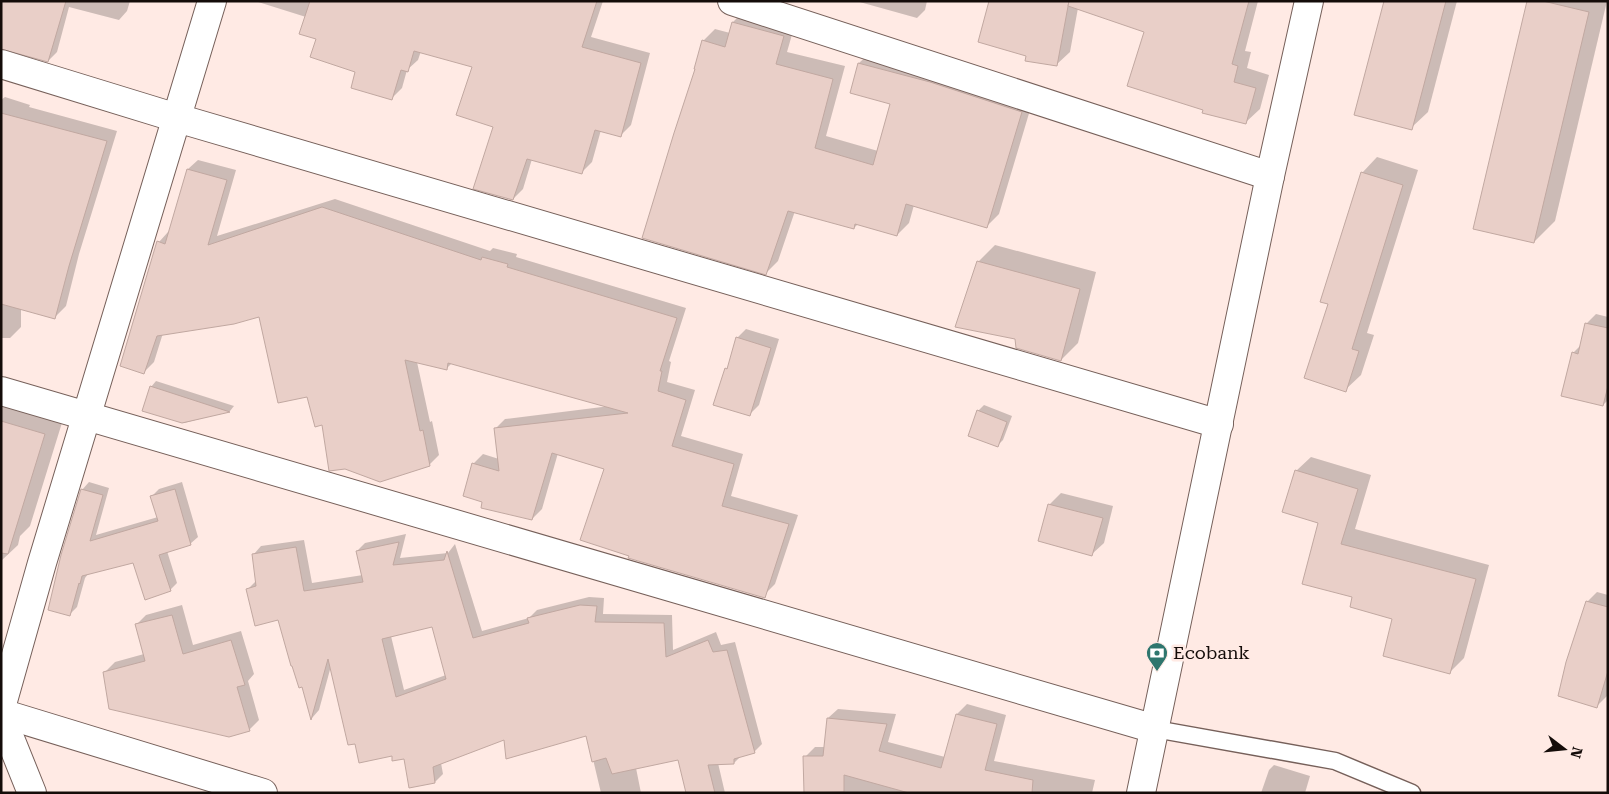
<svg xmlns="http://www.w3.org/2000/svg" width="1609" height="794" font-family="'Roboto Serif',serif">
<rect width="100%" height="100%" fill="#ffeae4"/>
<g fill="#0003" fill-rule="evenodd">
<polygon points="1,1 130,1 127,11 119,20 69,7 57,52 48,61"/>
<polygon points="255,1 603,1 591,37 650,53 631,125 621,135 601,130 592,162 582,172 532,159 523,189 513,199 495,126 474,66 421,51 418,60 407,70 402,88 392,98 317,38 306,17"/>
<polygon points="856,1 927,1 925,10 917,18"/>
<polygon points="991,1 1258,1 1245,51 1251,52 1247,68 1269,75 1260,109 1246,122 1204,109 1146,31 1078,8 1070,52 1056,65 1027,55"/>
<polygon points="1386,1 1457,1 1428,112 1411,128"/>
<polygon points="1529,1 1607,1 1555,221 1534,242"/>
<polygon points="745,10 795,24 787,52 845,66 826,136 878,151 892,103 851,92 859,63 872,51 1033,100 999,214 986,227 914,205 909,223 897,235 858,224 854,228 795,211 778,261 766,273 697,68 703,41 715,29 730,33 733,22"/>
<polygon points="5,97 30,105 29,107 117,131 79,254 66,306 55,317 21,308 21,327 10,338 1,338 1,100"/>
<polygon points="1377,157 1418,170 1367,333 1374,335 1361,375 1345,390 1330,304 1362,173"/>
<polygon points="198,160 236,170 217,236 335,199 490,251 493,248 517,254 516,257 686,308 669,361 671,362 667,382 695,390 681,436 743,454 731,496 798,515 775,584 765,594 606,468 558,453 542,509 532,519 484,501 473,464 483,454 499,459 496,428 505,419 610,406 452,363 446,369 417,362 430,422 432,421 439,455 429,465 324,423 260,315 163,333 154,362 144,372 159,242 168,232 170,233 188,169"/>
<polygon points="995,245 1096,272 1078,343 1061,360 1016,338 978,262"/>
<polygon points="1596,314 1608,317 1608,400 1603,405 1573,353 1581,345 1586,324"/>
<polygon points="746,329 779,339 759,405 749,415 726,369 730,364 737,338"/>
<polygon points="156,381 234,406 230,411 184,423 144,410 151,387"/>
<polygon points="1,394 65,413 30,526 20,536 18,545 1,561"/>
<polygon points="984,405 1012,416 1003,440 998,445 978,411"/>
<polygon points="1311,457 1371,475 1355,529 1489,565 1464,658 1449,673 1394,618 1354,597 1296,471"/>
<polygon points="89,482 109,488 96,535 158,517 152,496 159,489 182,482 198,537 190,544 167,551 177,583 170,590 133,561 88,574 85,578 77,607 70,614 82,490"/>
<polygon points="1061,493 1113,506 1104,543 1092,554 1040,540 1050,504"/>
<path d="M406 534 400 558 448 553 455 544 482 631 529 618 537 610 589 597 604 598 603 614 672 615 673 650 716 632 721 645 735 642 762 744 754 752 741 756 734 763H718L725 793H687L679 759 636 768 641 793H601L587 734 505 739 441 763 443 774 435 782 405 757 356 742 331 666 319 710 312 718 302 685 279 619 248 589 257 580 253 555 261 546 304 540 312 583 363 575 357 551 365 543ZM433 626 446 675 404 690 391 636Z"/>
<polygon points="1597,592 1608,595 1608,693 1607,696 1597,706 1587,602"/>
<polygon points="182,605 193,645 241,631 254,674 248,681 259,720 249,730 105,672 115,662 144,654 136,625 146,615"/>
<polygon points="967,704 1006,715 994,761 1095,780 1092,793 806,793 805,757 815,747 825,747 828,718 838,709 896,714 888,742 945,757 957,714"/>
<polygon points="1274,765 1310,776 1305,793 1261,793 1269,770"/>
</g>
<g fill="#e9cfc8" stroke="#c1a8a1" fill-rule="evenodd">
<polygon points="1,1 66,1 48,62 1,49"/>
<polygon points="310,1 597,1 582,47 641,63 621,137 595,130 582,174 527,159 513,200 473,189 493,127 456,115 472,67 414,51 408,72 401,70 392,100 351,88 355,72 310,57 316,39 299,34"/>
<polygon points="989,1 1069,1 1057,66 1025,61 1026,56 978,42"/>
<polygon points="1069,1 1249,1 1232,64 1238,66 1234,82 1256,88 1246,124 1202,113 1203,110 1127,86 1144,32 1068,6"/>
<polygon points="1384,1 1446,1 1412,130 1354,115"/>
<polygon points="1527,1 1543,1 1589,12 1534,243 1473,229"/>
<polygon points="732,22 784,36 776,64 833,79 815,148 873,165 890,104 850,93 858,63 930,82 1022,112 987,228 906,204 897,236 855,224 854,229 788,211 766,275 642,238 674,133 695,69 694,69 702,40 725,47"/>
<polygon points="1,113 107,141 69,266 55,319 1,304"/>
<polygon points="187,169 227,180 208,245 322,207 481,260 482,257 508,264 507,267 677,318 660,371 662,371 658,391 686,400 672,446 734,464 722,506 789,524 765,598 628,558 629,556 580,540 604,469 552,453 532,520 481,508 482,502 463,496 472,463 499,471 494,428 628,413 448,363 447,370 405,360 420,431 423,430 430,466 380,482 345,469 329,471 322,425 315,427 307,397 278,403 259,317 234,324 157,336 144,374 120,366 157,241 165,244"/>
<polygon points="1361,172 1403,185 1352,349 1359,351 1346,392 1304,378 1328,304 1320,302"/>
<polygon points="977,261 1080,289 1061,361 1016,348 1015,339 955,327"/>
<polygon points="1585,323 1608,328 1608,386 1603,406 1561,396 1572,352 1578,354"/>
<polygon points="736,337 771,348 750,416 713,405 725,368 727,369"/>
<polygon points="150,386 230,412 182,423 142,411"/>
<polygon points="977,410 1007,422 998,447 968,436"/>
<polygon points="1,421 45,434 8,554 1,553"/>
<polygon points="1295,470 1358,489 1341,544 1476,579 1450,674 1383,656 1392,619 1350,607 1352,597 1302,584 1318,523 1282,512"/>
<polygon points="81,489 103,495 90,541 158,521 150,496 175,489 191,545 159,555 171,591 145,600 133,563 82,576 80,584 79,583 70,616 48,610 61,555"/>
<polygon points="1048,504 1103,518 1092,556 1038,541"/>
<path d="M399 542 393 565 444 560 447 551 473 638 529 623 527 618 580 605 597 606 595 622 664 623 666 657 708 640 713 652 727 650 755 753 734 759V764L708 765 715 793H686L678 760 612 774 606 758 592 762 586 736 506 759 504 740 433 767 435 783 409 788 404 759 392 761V756L359 763 355 744 348 745 328 659 311 720 302 687 299 688 292 666H291L278 620 255 626 246 589 256 586 252 554 296 547 304 591 363 582 356 551ZM432 627 446 679 396 697 382 639Z"/>
<polygon points="1586,601 1608,607 1608,671 1597,708 1558,696 1566,662"/>
<polygon points="172,615 183,654 231,640 245,685 237,687 250,731 229,737 109,709 103,672 145,661 135,624"/>
<polygon points="956,714 997,724 985,770 1033,780 1032,793 909,793 844,775 844,792 804,793 803,756 823,756 827,718 887,724 879,751 941,768"/>
</g>
<g fill="none" stroke-linecap="round" stroke-linejoin="round">
<g stroke="#76605a" stroke-width="19">
<polyline id="service" points="1155,729 1335,761 1412,793"/>
</g>
<g stroke="#76605a" stroke-width="30">
<g id="minor">
<polyline points="732,1 1270,176"/>
<polyline points="1,64 177,118 1219,424"/>
<polyline points="1,391 1155,729"/>
<polyline points="1,708 42,563 212,1"/>
<polyline points="1,713 263,793"/>
<polyline points="1,716 32,793"/>
</g>
</g>
<g stroke="#76605a" stroke-width="30">
<polyline id="tertiary" points="1141,793 1270,176 1309,1"/>
</g>
<use href="#service" stroke="#fff" stroke-width="16"/>
<use href="#minor" stroke="#fff" stroke-width="28"/>
<use href="#tertiary" stroke="#fff" stroke-width="28"/>
</g>
<defs>
<g id="bank-pin" transform="scale(1.125)"><path d="M0 17L-7.5 6A9.5 9.5 0 1 1 7.5 6Z" fill="#2e766e" stroke="#ffeae4"/><path d="M-6-4H6V4H-6ZM0-2.3a2.3 2.3 0 1 0 0 4.6a2.3 2.3 0 1 0 0-4.6Z" fill="#fff"/></g>
</defs>
<g fill-rule="evenodd">
<use href="#bank-pin" x="1157" y="653"/>
</g>
<g text-anchor="middle" stroke-width="5" stroke-linejoin="round" paint-order="stroke">
<g font-size="18" fill="#140c09" stroke="#ffeae4" text-anchor="start">
<text x="1173" y="659">Ecobank</text>
</g>
</g>
<rect width="1609" height="794" fill="none" stroke="#140c09" stroke-width="5"/>
<g transform="translate(1564 749) rotate(106)" stroke="#ffeae4" stroke-width="4" paint-order="stroke">
<path d="M0-4L9 19L0 12L-9 19Z" fill="#140c09"/>
<text y="-8" font-size="14" font-weight="bold" text-anchor="middle" fill="#140c09">N</text>
</g>
</svg>
